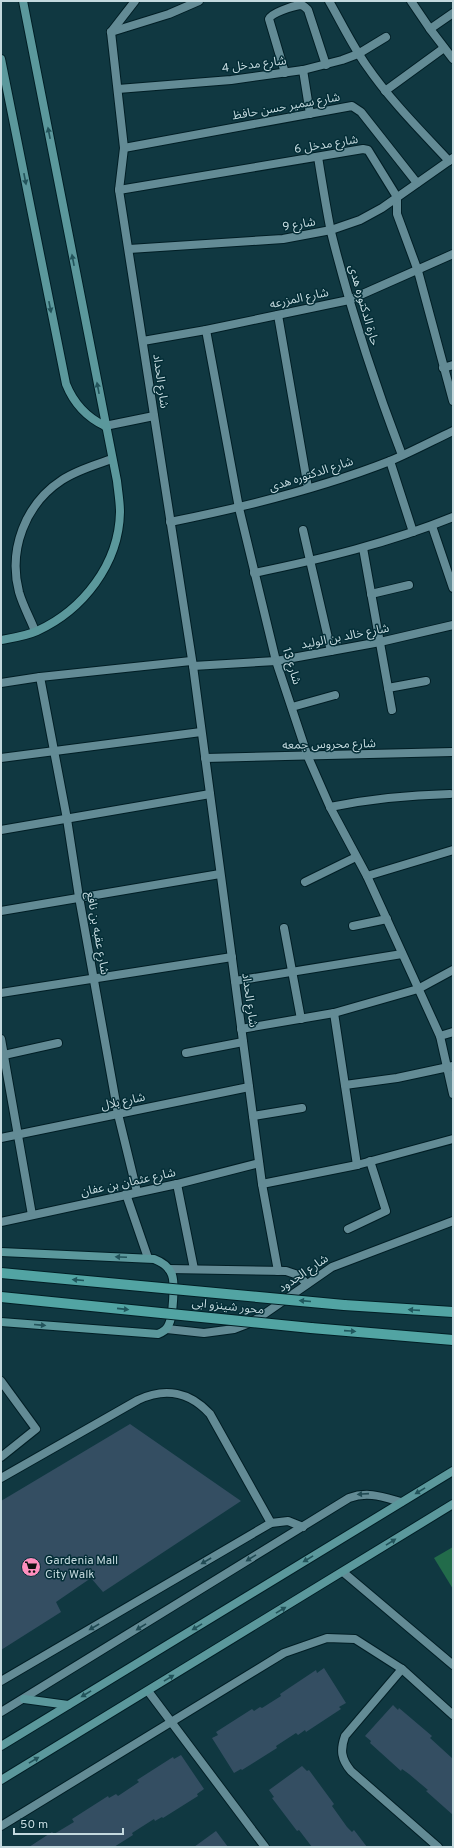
<svg xmlns="http://www.w3.org/2000/svg" width="454" height="1848" font-family="Overpass,'Noto Sans Arabic',sans-serif">
<rect width="100%" height="100%" fill="#103841"/>
<polygon fill="#226b4a" points="453,1547 453,1589 434,1558"/>
<g fill="#344e62">
<polygon points="130,1424 241,1501 103,1592 91,1578 56,1602 61,1612 1,1650 1,1501"/>
<polygon points="324,1668 346,1703 339,1707 341,1709 306,1732 305,1730 298,1735 296,1733 276,1746 277,1748 242,1770 241,1769 234,1773 212,1738 218,1735 216,1732 252,1709 254,1711 260,1707 262,1708 281,1696 280,1694 316,1670 317,1673"/>
<polygon points="393,1705 398,1710 399,1708 432,1736 430,1738 453,1759 453,1815 426,1791 428,1790 409,1774 402,1769 401,1771 370,1743 371,1741 365,1736"/>
<polygon points="181,1755 204,1789 197,1794 198,1796 163,1818 162,1817 155,1821 154,1819 132,1833 133,1835 114,1847 29,1847 52,1832 54,1834 74,1822 72,1819 108,1796 109,1798 116,1794 118,1796 139,1782 137,1780 173,1757 174,1759"/>
<polygon points="302,1766 307,1771 309,1770 334,1804 332,1806 347,1827 352,1832 354,1830 367,1847 312,1847 299,1830 297,1831 272,1798 274,1797 269,1790"/>
<polygon points="216,1831 228,1847 194,1847"/>
</g>
<g fill="none" stroke-linecap="round" stroke-linejoin="round">
<g stroke="#011e25" stroke-width="10">
<g id="lane">
<path d="M35 631C30 618 23 606 19 592 8 550 25 504 62 480 77 470 95 465 112 459"/>
<path d="M1 1478 138 1400C165 1387 190 1392 210 1414L271 1523"/>
<polyline points="1,1681 271,1523 288,1521 303,1527"/>
<path d="M1 1712 349 1498C368 1491 383 1497 401 1502"/>
</g>
</g>
<g stroke="#011e25" stroke-width="10">
<g id="street">
<path d="M329 1C341 22 352 45 366 65 390 100 420 130 449 161"/>
<polyline points="411,1 430,29 453,59"/>
<polyline points="430,29 453,13"/>
<polyline points="111,32 124,148 119,190 193,666 262,1184 278,1271"/>
<polyline points="111,32 169,14 199,1"/>
<polyline points="111,32 135,1"/>
<polyline points="303,70 310,114"/>
<path d="M285 73 269 19C271 13 293 6 300 5 304 5 306 8 308 10L326 65"/>
<polyline points="118,89 231,80 303,70 342,60 358,54 386,37"/>
<polyline points="385,91 444,48"/>
<polyline points="124,148 352,106 361,112 417,183"/>
<path d="M318 157C322 182 326 207 331 232 350 308 374 382 402 455"/>
<polyline points="119,190 363,149 368,150 397,197 397,214 418,271 453,401"/>
<polyline points="129,249 283,239 331,230 360,220 382,208 453,158"/>
<polyline points="278,315 308,488"/>
<polyline points="206,330 239,508 276,661 308,757 330,807 367,876 440,1036 453,1094"/>
<polyline points="143,341 206,330 349,300 453,254"/>
<polyline points="443,368 453,365"/>
<polyline points="105,426 154,416"/>
<polyline points="390,461 413,532"/>
<path d="M170 522C245 507 319 489 390 461 411 452 432 441 453 431"/>
<polyline points="432,526 453,588"/>
<polyline points="303,530 331,651"/>
<polyline points="363,548 392,710"/>
<path d="M254 573C322 559 389 543 453 517"/>
<polyline points="371,594 409,585"/>
<polyline points="193,666 276,661 380,642 453,625"/>
<polyline points="40,677 67,819 79,897 118,1114 137,1192"/>
<polyline points="1,683 40,677 191,661"/>
<polyline points="388,688 426,681"/>
<polyline points="292,707 335,695"/>
<polyline points="1,758 201,732"/>
<polyline points="205,758 453,752"/>
<path d="M330 807C369 799 409 795 450 794"/>
<polyline points="1,830 210,794"/>
<polyline points="367,876 453,850"/>
<polyline points="305,882 356,857"/>
<polyline points="1,911 220,874"/>
<polyline points="353,926 387,919"/>
<polyline points="284,928 301,1019"/>
<polyline points="235,981 402,954"/>
<polyline points="1,993 232,957"/>
<polyline points="334,1013 357,1165"/>
<polyline points="241,1029 334,1013 418,989 453,970"/>
<polyline points="440,1036 453,1032"/>
<polyline points="1,1039 32,1215"/>
<polyline points="186,1053 243,1042"/>
<polyline points="4,1055 58,1043"/>
<polyline points="345,1085 397,1078 453,1066"/>
<polyline points="253,1116 302,1108"/>
<polyline points="1,1138 249,1087"/>
<polyline points="177,1184 194,1269"/>
<polyline points="262,1184 357,1165 453,1139"/>
<polyline points="126,1194 148,1258"/>
<polyline points="1,1222 177,1184 259,1163"/>
<polyline points="348,1229 386,1211 370,1161"/>
<polyline points="169,1269 286,1271 298,1275 307,1284"/>
<polyline points="167,1329 204,1333 234,1329 247,1324 260,1317 332,1267 453,1221"/>
<polyline points="1,1381 36,1429 1,1457"/>
<polyline points="343,1572 453,1665"/>
<path d="M402 1669 345 1736C340 1750 341 1759 351 1771L438 1847"/>
<polyline points="148,1691 265,1847"/>
<polyline points="1,1826 284,1653 327,1638 355,1639 402,1669 453,1715"/>
</g>
</g>
<g stroke="#011e25" stroke-width="10">
<g id="secondary">
<path d="M1 59 66 384C74 404 86 417 105 426"/>
<path d="M1 640C12 638 26 636 37 631 83 610 119 564 120 512 120 502 118 491 117 481L23 1"/>
<path d="M1 1252 154 1259C162 1262 169 1266 172 1275 175 1283 173 1316 169 1324 167 1330 163 1332 158 1334L1 1322"/>
<polyline points="24,1699 68,1705"/>
<polyline points="1,1746 453,1471"/>
<polyline points="1,1780 453,1504"/>
</g>
</g>
<g stroke="#011e25" stroke-width="12">
<g id="primary">
<polyline points="344,1305 453,1312"/>
<polyline points="311,1328 453,1340"/>
</g>
</g>
<use href="#lane" stroke="#638b95" stroke-width="8"/>
<use href="#street" stroke="#638b95" stroke-width="8"/>
<use href="#secondary" stroke="#5b989c" stroke-width="8"/>
<use href="#primary" stroke="#52a4a3" stroke-width="10"/>
<g stroke="#011e25" stroke-width="12" stroke-linecap="butt">
<g id="primary-bridge">
<polyline points="1,1273 344,1305"/>
<polyline points="1,1297 311,1328"/>
</g>
</g>
<use href="#primary-bridge" stroke="#52a4a3" stroke-width="10"/>
</g>
<defs><path id="oneway-solid" d="M-6-.8H1V-3.2L6.5 0L1 3.2V.8H-6Z"/></defs>
<g fill="#22535a">
<use href="#oneway-solid" transform="translate(49 133) rotate(-101)"/>
<use href="#oneway-solid" transform="translate(25 179) rotate(79)"/>
<use href="#oneway-solid" transform="translate(73 260) rotate(-101)"/>
<use href="#oneway-solid" transform="translate(50 307) rotate(79)"/>
<use href="#oneway-solid" transform="translate(98 388) rotate(-101)"/>
<use href="#oneway-solid" transform="translate(121 1257) rotate(-177)"/>
<use href="#oneway-solid" transform="translate(40 1325) rotate(5)"/>
<use href="#oneway-solid" transform="translate(420 1491) rotate(149)"/>
<use href="#oneway-solid" transform="translate(391 1542) rotate(-32)"/>
<use href="#oneway-solid" transform="translate(308 1559) rotate(149)"/>
<use href="#oneway-solid" transform="translate(281 1610) rotate(-31)"/>
<use href="#oneway-solid" transform="translate(197 1627) rotate(149)"/>
<use href="#oneway-solid" transform="translate(169 1678) rotate(-31)"/>
<use href="#oneway-solid" transform="translate(86 1694) rotate(149)"/>
<use href="#oneway-solid" transform="translate(34 1760) rotate(-31)"/>
</g>
<g fill="#1f575d">
<use href="#oneway-solid" transform="translate(78 1280) rotate(-175)"/>
<use href="#oneway-solid" transform="translate(305 1301) rotate(-175)"/>
<use href="#oneway-solid" transform="translate(123 1309) rotate(6)"/>
<use href="#oneway-solid" transform="translate(414 1310) rotate(-176)"/>
<use href="#oneway-solid" transform="translate(350 1331) rotate(4)"/>
</g>
<g fill="#204a53">
<use href="#oneway-solid" transform="translate(363 1494) rotate(176)"/>
<use href="#oneway-solid" transform="translate(251 1558) rotate(148)"/>
<use href="#oneway-solid" transform="translate(206 1561) rotate(150)"/>
<use href="#oneway-solid" transform="translate(94 1627) rotate(150)"/>
<use href="#oneway-solid" transform="translate(141 1627) rotate(148)"/>
</g>
<defs>
<g id="supermarket-disc" transform="scale(1)"><circle r="9.5" fill="#fe8ebe" stroke="#042e37"/><path d="M-6-5.5h2.5l.6 2H6L4.5 2H-2.5L-4.4-4H-6ZM-1.5 3.2a1.3 1.3 0 1 0 .1 0ZM3 3.2a1.3 1.3 0 1 0 .1 0Z" fill="#111"/></g>
</defs>
<g fill-rule="evenodd">
<use href="#supermarket-disc" x="31" y="1567"/>
</g>
<g text-anchor="middle" stroke-width="3" stroke-linejoin="round" paint-order="stroke">
<g font-size="12" fill="#c4d9de" stroke="#042e37">
<text transform="translate(254 64) rotate(-7)" y="4">شارع مدخل 4</text>
<text transform="translate(286 106) rotate(-10)" y="4">شارع سمير حسن حافظ</text>
<text transform="translate(326 144) rotate(-9)" y="4">شارع مدخل 6</text>
<text transform="translate(299 224) rotate(-10)" y="4">شارع 9</text>
<text transform="translate(299 298) rotate(-12)" y="4">شارع المزرعه</text>
<text transform="translate(364 305) rotate(74)" y="4">حارة الدكتوره هدى</text>
<text transform="translate(161 381) rotate(82)" y="4">شارع الحداد</text>
<text transform="translate(311 474) rotate(-18)" y="4">شارع الدكتوره هدى</text>
<text transform="translate(345 636) rotate(-11)" y="4">شارع خالد بن الوليد</text>
<text transform="translate(292 666) rotate(73)" y="4">شارع 13</text>
<text transform="translate(329 744) rotate(-1)" y="4">شارع محروس جمعه</text>
<text transform="translate(98 933) rotate(80)" y="4">شارع عقبه بن نافع</text>
<text transform="translate(250 1000) rotate(82)" y="4">شارع الحداد</text>
<text transform="translate(123 1101) rotate(-12)" y="4">شارع بلال</text>
<text transform="translate(128 1182) rotate(-12)" y="4">شارع عثمان بن عفان</text>
<text transform="translate(303 1273) rotate(-34)" y="4">شارع الحدود</text>
<text transform="translate(228 1306) rotate(6)" y="4">محور شينزو ابى</text>
</g>
<g font-size="12" fill="#c4d9de" stroke="#042e37" text-anchor="start">
<text x="45" y="1564">Gardenia Mall<tspan x="45" dy="14">City Walk</tspan></text>
</g>
</g>
<rect width="454" height="1848" fill="none" stroke="#c4d9de" stroke-width="4"/>
<path d="M14 1828v6h109v-6" fill="none" stroke="#c4d9de" stroke-width="2"/>
<text x="20" y="1828" font-size="12" fill="#c4d9de" stroke="#042e37" stroke-width="3" paint-order="stroke">50 m</text>
</svg>
